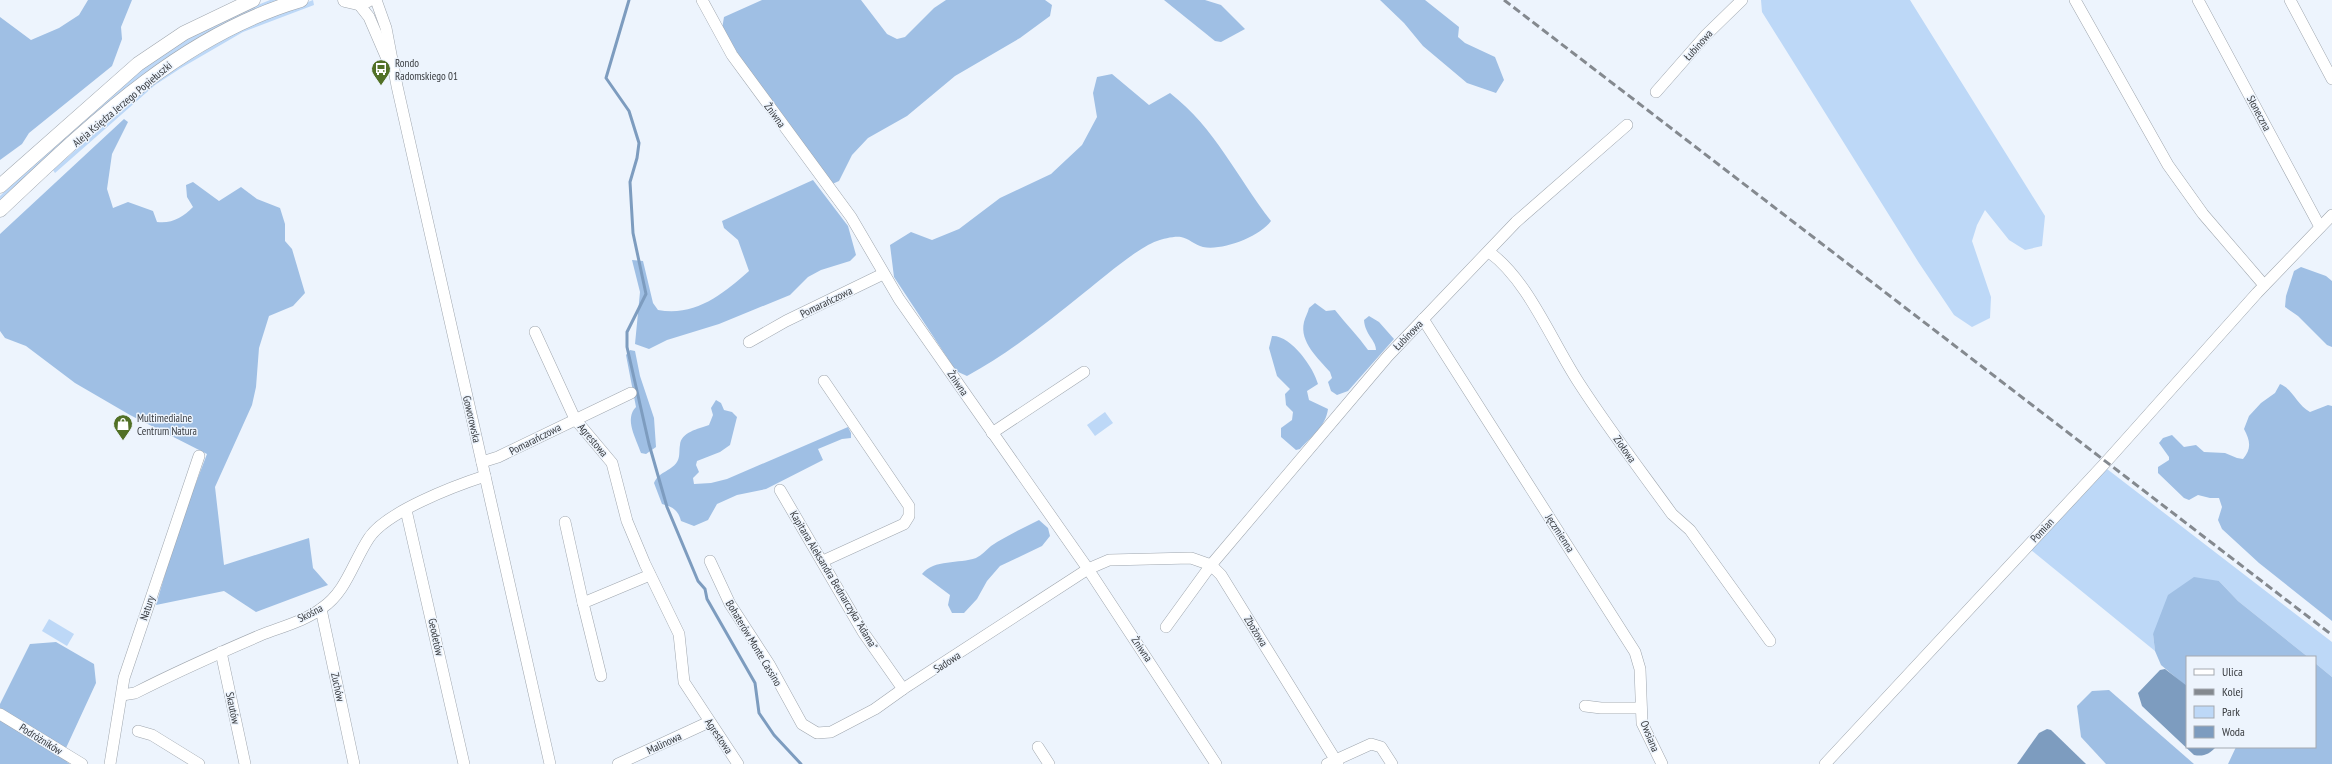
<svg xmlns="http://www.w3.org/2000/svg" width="2332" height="764" font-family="'PT Sans Narrow',sans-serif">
<rect width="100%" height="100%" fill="#edf4fd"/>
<g fill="#bdd8f7">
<polygon points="270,0 286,0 208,34 161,62 55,153 0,206 0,196 51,147 158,56 204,27"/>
<polygon points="313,0 314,5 243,32 181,68 155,85 55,173 53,170 153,82 241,29"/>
<polygon points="1761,0 1910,0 2045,216 2042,246 2025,250 2009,240 1985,210 1977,225 1972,241 1991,297 1990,318 1972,327 1954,315 1919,263 1762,12"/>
<polygon points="1105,412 1113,423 1095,436 1087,425"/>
<polygon points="2107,469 2332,642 2332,677 2315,663 2315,657 2308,657 2238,601 2219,581 2153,634 2155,651 2031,550"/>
<polygon points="49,619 74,634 67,646 42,631"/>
</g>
<g fill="#9fbfe4">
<polygon points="88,0 132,0 121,27 122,39 112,66 29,133 22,144 0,160 0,17 31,40 59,28 79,15"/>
<polygon points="762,0 861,0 887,34 897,39 905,37 934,8 946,0 1045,0 1052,5 1050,16 1020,38 955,76 907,116 868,138 852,155 839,181 830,185 735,53 722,29 724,17"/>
<polygon points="1164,0 1205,0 1221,5 1245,29 1221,42 1215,41"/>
<polygon points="1380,0 1425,0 1459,27 1458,37 1465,43 1495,57 1504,80 1496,93 1467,83 1423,46 1404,23"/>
<path d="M1112 74 1149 105 1170 93C1216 129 1236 176 1271 221 1259 237 1222 251 1203 247 1195 245 1188 238 1181 237 1174 236 1163 239 1157 241 1137 248 1103 278 1085 292 1048 322 1009 353 967 376L956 371 894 277 890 245 911 232 932 240 959 229 1000 198 1051 174 1082 145 1097 117 1093 93 1097 77Z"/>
<path d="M124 119 128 122 112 154 107 189 113 208 128 202 153 211 157 222C172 224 183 217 193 207L187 197 186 185 193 182 219 201 241 187 257 199 280 208 285 224V241L292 249 305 293 293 306 269 316 259 348 256 387 252 405 215 487 224 565 309 538 313 568 328 585 256 612 224 591 156 605 178 530 207 454 130 415 75 383 26 346 5 338 0 331V234Z"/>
<path d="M813 180 848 226 856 255 850 261 821 270 808 277 790 295 719 324 667 340 649 349 635 344 640 292 632 260 643 261 653 303 658 310C695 317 723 294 749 271L738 240 724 228 722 221Z"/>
<polygon points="2301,267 2326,276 2332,281 2332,347 2327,345 2298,316 2285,307 2286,296 2294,271"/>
<path d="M1315 303 1326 311 1335 310C1346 324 1358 336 1368 350H1376C1376 340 1365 335 1364 320L1369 316 1379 322 1394 339 1348 391 1337 395 1331 391 1328 382 1332 378 1330 372C1319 359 1299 342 1304 322 1305 317 1308 313 1309 308Z"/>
<path d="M1272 336C1291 335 1314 368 1318 384L1307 391 1309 400 1328 409C1326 426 1311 437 1300 449L1296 450 1281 437V428L1292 420 1293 412 1286 405 1285 394 1290 389 1277 376 1269 348Z"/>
<path d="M630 350 635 351 640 376 654 418 656 447 646 454 641 453C636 438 624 419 636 407L626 355Z"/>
<path d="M2280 384C2293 389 2297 405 2310 412L2328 405 2332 406V621L2259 563 2222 529 2218 520 2222 507 2219 498H2210L2198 495 2189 500 2184 498 2158 473V467L2169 460V457L2159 443 2163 438 2172 435 2184 447 2196 445 2204 452 2225 453 2237 458 2243 459C2252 449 2250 440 2244 429L2249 416 2261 403 2275 393Z"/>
<path d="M716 400 721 403 724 410 732 412 737 417 730 445 720 452 697 461 696 465 699 472 693 478 694 484 711 483 727 479 848 427 851 433V438L842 439 818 449 823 460 766 489 737 495 717 504 708 520 694 526 681 521C678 510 673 507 662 504L654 483C659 471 673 471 678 460 680 456 679 449 680 445 681 432 698 429 709 425L713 415 711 408Z"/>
<path d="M1039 520 1048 528 1050 536 1042 546 1000 566 987 581 977 599 964 613H952L948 605 950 595 922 574C934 559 959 564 976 558 982 555 986 550 991 546 1006 536 1023 528 1039 520Z"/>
<polygon points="2194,577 2219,581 2238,601 2308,657 2187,657 2187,687 2161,665 2155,651 2153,634 2168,595"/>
<polygon points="56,642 94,664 96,683 66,748 67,762 70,764 0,764 0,704 30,644"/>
<polygon points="2315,663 2332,677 2332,764 2228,764 2236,747 2315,747"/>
<polygon points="2109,690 2194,764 2106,764 2081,737 2077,706 2092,691"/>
</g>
<g fill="#7d9cbf">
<path d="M2165 669 2187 686V747H2216C2209 754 2204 757 2194 755L2142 706 2138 693 2160 670Z"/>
<polygon points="2047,729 2051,730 2086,764 2017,764 2039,733"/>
</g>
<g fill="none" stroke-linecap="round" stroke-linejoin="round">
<polyline stroke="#7d9cbf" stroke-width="3" points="629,0 606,78 629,111 639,143 637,158 630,182 633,233 646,294 627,332 627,347 649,444 667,507 698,581 705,589 707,599 755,683 759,713 774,735 801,764"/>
<g stroke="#9fa6ae" stroke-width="12">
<g id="minor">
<polyline points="376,0 386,28 397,86 550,764"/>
<polyline points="702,0 732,55 851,217 899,299 1088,569 1216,764"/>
<polyline points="2075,0 2168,165 2203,214 2264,285"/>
<polyline points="2198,0 2320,227"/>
<polyline points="2290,0 2332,79"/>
<polyline points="358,3 369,17 388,61"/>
<polyline points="1656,92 1706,35 1742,0"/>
<path d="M1489 252C1528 280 1552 342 1579 383 1608 428 1641 471 1672 514L1690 530 1770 641"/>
<polyline points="1423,319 1635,652 1640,669 1642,723 1662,764"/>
<polyline points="535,332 575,419 612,463 627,521 645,564 679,634 684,682 738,764"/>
<polyline points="749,342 786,321 883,274"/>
<polyline points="992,433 1084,372"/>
<polyline points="482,462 498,457 631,393"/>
<polyline points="780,490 863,632 903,689"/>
<polyline points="406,510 464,764"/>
<polyline points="565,522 583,603"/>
<polyline points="710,561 730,604 769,664 802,724 817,733 831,732 875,709 903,689 1088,569 1109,560 1191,558 1211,565 1388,356 1516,222 1627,125"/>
<polyline points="823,561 904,524 909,516 909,506 824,381"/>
<polyline points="321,609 354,764"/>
<polyline points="1166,627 1211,565 1221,575 1338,764"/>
<polyline points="221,652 245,764"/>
<polyline points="601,676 583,603 650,575"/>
<path d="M122 695 135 693C176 672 219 653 261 635 281 627 305 621 322 608 346 592 353 562 369 538 386 512 454 486 485 476"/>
<polyline points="1585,706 1601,708 1641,708"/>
<polyline points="0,714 82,764"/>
<polyline points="138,731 152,735 199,764"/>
<polyline points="1038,747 1049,764"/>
<polyline points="110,764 124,678 199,456"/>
<polyline points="618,764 709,722"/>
<polyline points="1327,764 1371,744 1381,747 1392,764"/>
<polyline points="1825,764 2106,462 2257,293 2332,215"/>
</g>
</g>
<g stroke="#9fa6ae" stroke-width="15">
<g id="major">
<polyline points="345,0 358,3 368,0"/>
<polyline points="0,186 138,64 184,33 253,0"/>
<path d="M0 210C89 126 181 35 301 0"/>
</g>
</g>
<use href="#minor" stroke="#fff" stroke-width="11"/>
<use href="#major" stroke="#fff" stroke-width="14"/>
<polyline stroke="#84898f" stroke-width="3" stroke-dasharray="8 4" stroke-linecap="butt" points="1504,0 2332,635"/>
</g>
<defs>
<g id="bus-pin" transform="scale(1)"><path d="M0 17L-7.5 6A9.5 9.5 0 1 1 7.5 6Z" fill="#517026" stroke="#edf4fd"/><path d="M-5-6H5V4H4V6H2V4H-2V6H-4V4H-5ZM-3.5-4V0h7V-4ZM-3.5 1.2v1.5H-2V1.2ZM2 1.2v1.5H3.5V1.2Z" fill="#fff"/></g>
<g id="shop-pin" transform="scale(1)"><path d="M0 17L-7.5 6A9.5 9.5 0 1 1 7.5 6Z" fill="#517026" stroke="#edf4fd"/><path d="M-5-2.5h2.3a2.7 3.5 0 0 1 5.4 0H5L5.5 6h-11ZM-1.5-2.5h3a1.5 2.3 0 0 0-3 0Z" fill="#fff"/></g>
</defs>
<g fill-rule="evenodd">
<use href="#bus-pin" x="381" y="69"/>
<use href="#shop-pin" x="123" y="424"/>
</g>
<g text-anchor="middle" stroke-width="3" stroke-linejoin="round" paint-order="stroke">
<g font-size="11" fill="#383b3f" stroke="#edf4fd">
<text transform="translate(1698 45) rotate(-48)" y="4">Łubinowa</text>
<text transform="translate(122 104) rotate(-40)" y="4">Aleja Księdza Jerzego Popiełuszki</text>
<text transform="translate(2259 113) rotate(62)" y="4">Słoneczna</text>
<text transform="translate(775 115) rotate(54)" y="4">Żniwna</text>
<text transform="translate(826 302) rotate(-26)" y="4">Pomarańczowa</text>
<text transform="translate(1408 335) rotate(-46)" y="4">Łubinowa</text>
<text transform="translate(958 383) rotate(56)" y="4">Żniwna</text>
<text transform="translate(472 419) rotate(77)" y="4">Goworowska</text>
<text transform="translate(535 439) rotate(-27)" y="4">Pomarańczowa</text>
<text transform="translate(593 440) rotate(50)" y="4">Agrestowa</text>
<text transform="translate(1625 449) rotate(55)" y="4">Ziołowa</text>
<text transform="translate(2042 530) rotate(-47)" y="4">Pomian</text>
<text transform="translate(1560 533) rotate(57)" y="4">Jęczmienna</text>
<text transform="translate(834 580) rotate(59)" y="4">Kapitana Aleksandra Bednarczyka "Adama"</text>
<text transform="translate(147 608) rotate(-71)" y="4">Natury</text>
<text transform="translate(310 613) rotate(-27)" y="4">Skośna</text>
<text transform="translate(1256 631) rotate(58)" y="4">Zbożowa</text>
<text transform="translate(436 637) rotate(78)" y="4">Geodetów</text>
<text transform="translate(754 643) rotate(59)" y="4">Bohaterów Monte Cassino</text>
<text transform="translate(1142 649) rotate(56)" y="4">Żniwna</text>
<text transform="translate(947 662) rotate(-33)" y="4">Sadowa</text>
<text transform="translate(338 687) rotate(78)" y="4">Zuchów</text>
<text transform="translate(233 708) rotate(78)" y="4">Skautów</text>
<text transform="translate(719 736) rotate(56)" y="4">Agrestowa</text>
<text transform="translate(1650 736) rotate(68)" y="4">Owsiana</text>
<text transform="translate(41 739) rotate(32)" y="4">Podróżników</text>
<text transform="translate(664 743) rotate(-25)" y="4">Malinowa</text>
</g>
<g font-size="11" fill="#383b3f" stroke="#edf4fd" text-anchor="start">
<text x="395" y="67">Rondo<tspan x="395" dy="13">Radomskiego 01</tspan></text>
<text x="137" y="422">Multimedialne<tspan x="137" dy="13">Centrum Natura</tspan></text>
</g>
</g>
<rect x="2186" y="656" width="130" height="92" fill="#edf4fd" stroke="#a5aab1"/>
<rect x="2194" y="669" width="20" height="6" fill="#ffffff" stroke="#a5aab1"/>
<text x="2222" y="676" font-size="12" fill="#383b3f">Ulica</text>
<rect x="2194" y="689" width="20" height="6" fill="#84898f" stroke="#a5aab1"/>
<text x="2222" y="696" font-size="12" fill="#383b3f">Kolej</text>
<rect x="2194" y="706" width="20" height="12" fill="#bdd8f7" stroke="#a5aab1"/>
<text x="2222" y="716" font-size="12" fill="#383b3f">Park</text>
<rect x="2194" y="726" width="20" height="12" fill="#7d9cbf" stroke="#a5aab1"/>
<text x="2222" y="736" font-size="12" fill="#383b3f">Woda</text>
</svg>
